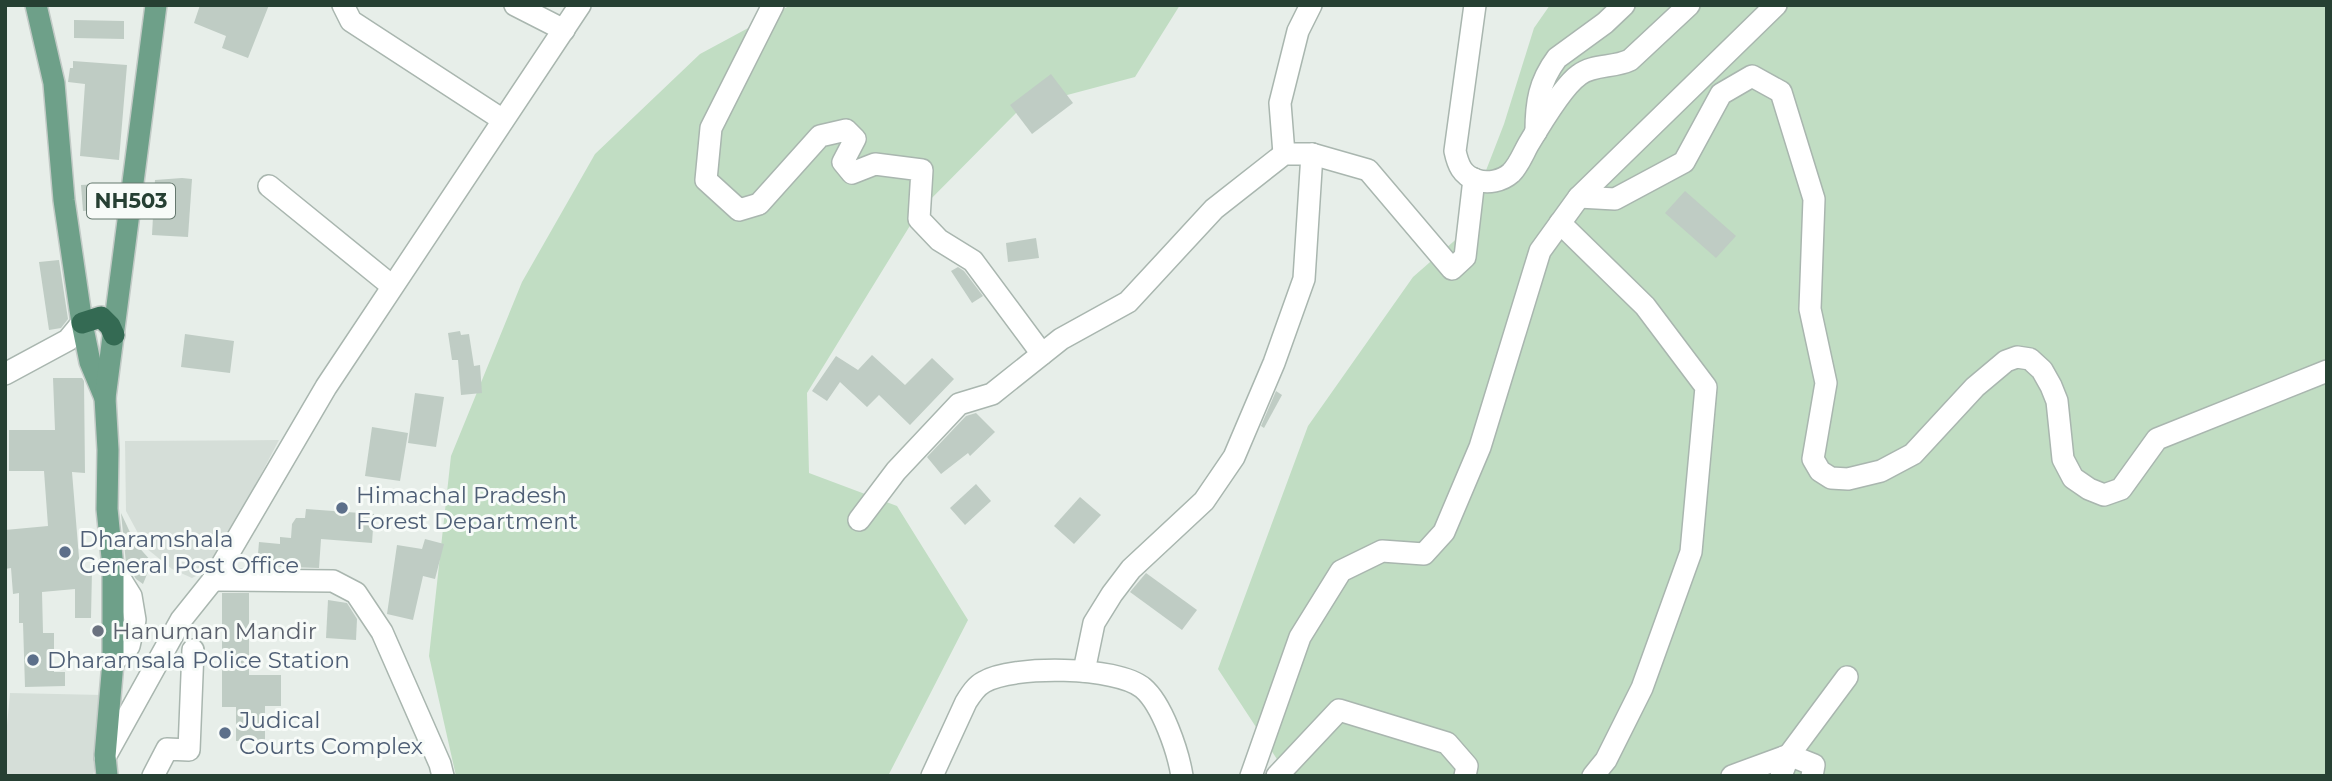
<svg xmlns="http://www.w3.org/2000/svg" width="2332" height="781" font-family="Montserrat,sans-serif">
<rect width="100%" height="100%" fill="#e7eee9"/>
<g fill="#d5ded8">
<polygon points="279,440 211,569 192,578 172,569 146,548 126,511 125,441"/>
<polygon points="10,693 103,695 98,752 93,776 5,776 5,747"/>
</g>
<g fill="#c1ddc3">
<polygon points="791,5 1180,5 1135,77 1022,107 919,211 807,393 809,473 897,506 968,620 888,776 456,776 429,656 451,456 522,282 595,154 700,54"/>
<polygon points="1550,5 2327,5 2327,776 1288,776 1218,669 1308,426 1413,277 1461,235 1504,124 1534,28"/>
</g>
<g fill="#bfccc4">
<polygon points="200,5 269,5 248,58 222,48 226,36 194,23"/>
<polygon points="74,20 124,21 124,39 74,38"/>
<polygon points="73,61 127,65 119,160 80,156 85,84 68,82 70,68 73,68"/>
<polygon points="1051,74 1073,103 1032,134 1010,105"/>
<polygon points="182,178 192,179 188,237 152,235 155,180"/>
<polygon points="100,184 102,210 83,211 81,185"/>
<polygon points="1685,191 1736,236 1716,258 1665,213"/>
<polygon points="1036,238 1039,258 1008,262 1006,243"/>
<polygon points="59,260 68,319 61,328 49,330 39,262"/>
<polygon points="958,267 964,271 983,296 972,303 951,271"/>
<polygon points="460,331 461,335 469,334 474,366 480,365 482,393 461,395 458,360 452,360 448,333"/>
<polygon points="185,334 234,341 230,373 181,367"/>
<polygon points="872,355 905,385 932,358 954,379 910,425 879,395 867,407 840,382 827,401 812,391 836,356 858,370"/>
<polygon points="53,378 82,378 84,381 85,473 72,472 80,570 92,570 91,618 75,618 75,589 42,592 43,633 54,633 54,672 65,672 65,686 25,687 23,623 19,623 19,593 13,594 11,568 5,569 5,530 48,526 44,471 9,471 9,430 55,430"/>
<polygon points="1276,391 1282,395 1264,428 1261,426"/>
<polygon points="415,393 444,397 436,447 408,443"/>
<polygon points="976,413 995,432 970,456 968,453 941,474 927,457 966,416"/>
<polygon points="372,427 408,433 400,481 365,476"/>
<polygon points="976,484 991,501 965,525 950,508"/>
<polygon points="1080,497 1101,515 1074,544 1054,526"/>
<polygon points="306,509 374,514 372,543 321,539 319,568 257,566 259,542 280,544 280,537 291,538 292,524 296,518 305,518"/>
<polygon points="121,513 135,543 152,562 143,584 136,579 126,563"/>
<polygon points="425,539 444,544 435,579 423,576 413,620 387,614 397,545 422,549"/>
<polygon points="1146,573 1197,610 1182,630 1130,592"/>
<polygon points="222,593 249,593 249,675 281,675 281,706 265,706 265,741 236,741 236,707 222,707"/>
<polygon points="328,600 347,603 357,619 356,640 326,638"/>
</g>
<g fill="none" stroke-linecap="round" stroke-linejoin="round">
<g stroke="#a9b6af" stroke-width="24">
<g id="minor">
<polyline points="343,5 351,21 503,120"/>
<polyline points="515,5 564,30"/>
<polyline points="773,5 711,128 706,180 739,210 759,204 820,136 846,130 855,139 843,162 852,173 875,164 922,170 919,219 939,240 973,261 1042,354"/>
<path d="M1475 5 1455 151C1458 165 1462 175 1476 180 1488 184 1502 181 1511 173 1519 165 1523 154 1528 145 1538 128 1563 86 1579 75 1593 64 1614 68 1630 60L1689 5"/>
<path d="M1536 132C1536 103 1539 82 1557 58L1605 23 1624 5"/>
<polyline points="1284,154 1280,103 1298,31 1311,5"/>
<polyline points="269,186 392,286"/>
<polyline points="1579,197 1615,199 1684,162 1721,94 1752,76 1781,92 1814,199 1810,309 1826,383 1813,459 1820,471 1831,478 1848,479 1881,471 1913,454 1975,387 2006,361 2017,357 2030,359 2042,370 2051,386 2057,401 2063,459 2073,478 2089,489 2104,495 2121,489 2157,439 2327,371"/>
<polyline points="1560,223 1645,306 1706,387 1691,552 1642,688 1606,760 1593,776"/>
<polyline points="5,374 68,340 82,323"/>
<polyline points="859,520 896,471 959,404 992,394 1061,339 1128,302 1214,209 1284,154 1312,154 1368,170 1452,269 1465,257 1474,179"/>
<polyline points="113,567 131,596 135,620 129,646 113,662"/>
<polyline points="213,580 333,581 356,593 382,632 440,764 443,776"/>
<polyline points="1084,671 1094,623 1112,594 1131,569 1204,501 1234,457 1274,363 1304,279 1312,154"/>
<polyline points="105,757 181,620 213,580 326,387 580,5"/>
<polyline points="153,776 167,749 189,750 193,650"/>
<path d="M932 776 966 702C971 694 976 686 984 682 1012 665 1117 666 1143 688 1162 704 1178 751 1182 776"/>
<polyline points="1251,776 1300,637 1341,571 1382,551 1424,554 1444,532 1480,447 1540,251 1579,197 1776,5"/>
<polyline points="1277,776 1339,710 1447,743 1467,766 1465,776"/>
<polyline points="1732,776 1789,755 1814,765 1812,776"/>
<polyline points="1781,776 1789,755 1847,677"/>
</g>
</g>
<g stroke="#c2cac6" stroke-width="24">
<g id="major">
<polyline points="36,5 54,83 64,200 82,323 90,362 105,398"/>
<polyline points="107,776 105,756 113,662 113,567 107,509 108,450 105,398 156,5"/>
</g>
</g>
<g stroke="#c2cac6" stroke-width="24">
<polyline id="highway" points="82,323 101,317 110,326 114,335"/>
</g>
<use href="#minor" stroke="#fff" stroke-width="21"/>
<use href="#major" stroke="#6ea089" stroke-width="21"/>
<use href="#highway" stroke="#346a53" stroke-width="21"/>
</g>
<g fill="#5c6f8a" stroke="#f7fbf8" stroke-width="2.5">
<circle cx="342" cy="508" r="7"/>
<circle cx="65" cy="552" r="7"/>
<circle cx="33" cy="660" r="7"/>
<circle cx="225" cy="733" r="7"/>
</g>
<circle fill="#6b7280" stroke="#f7fbf8" stroke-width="2.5" cx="98" cy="631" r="7"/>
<g text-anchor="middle" stroke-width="6" stroke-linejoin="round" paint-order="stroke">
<rect fill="#f7fbf8" stroke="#65786e" stroke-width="2" x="87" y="183.5" width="88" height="35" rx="5"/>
<g font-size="21" font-weight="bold" fill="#264033">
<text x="131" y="208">NH503</text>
</g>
<g font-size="23" fill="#4e5e75" stroke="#f7fbf8" text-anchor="start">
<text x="356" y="503">Himachal Pradesh<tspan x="356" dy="26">Forest Department</tspan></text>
<text x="79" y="547">Dharamshala<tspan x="79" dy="26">General Post Office</tspan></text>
<text x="47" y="668">Dharamsala Police Station</text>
<text x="239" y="728">Judical<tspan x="239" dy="26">Courts Complex</tspan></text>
</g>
<g font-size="23" fill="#5b616d" stroke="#f7fbf8" text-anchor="start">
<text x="112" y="639">Hanuman Mandir</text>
</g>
</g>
<rect width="2332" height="781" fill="none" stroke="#264033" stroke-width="14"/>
</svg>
